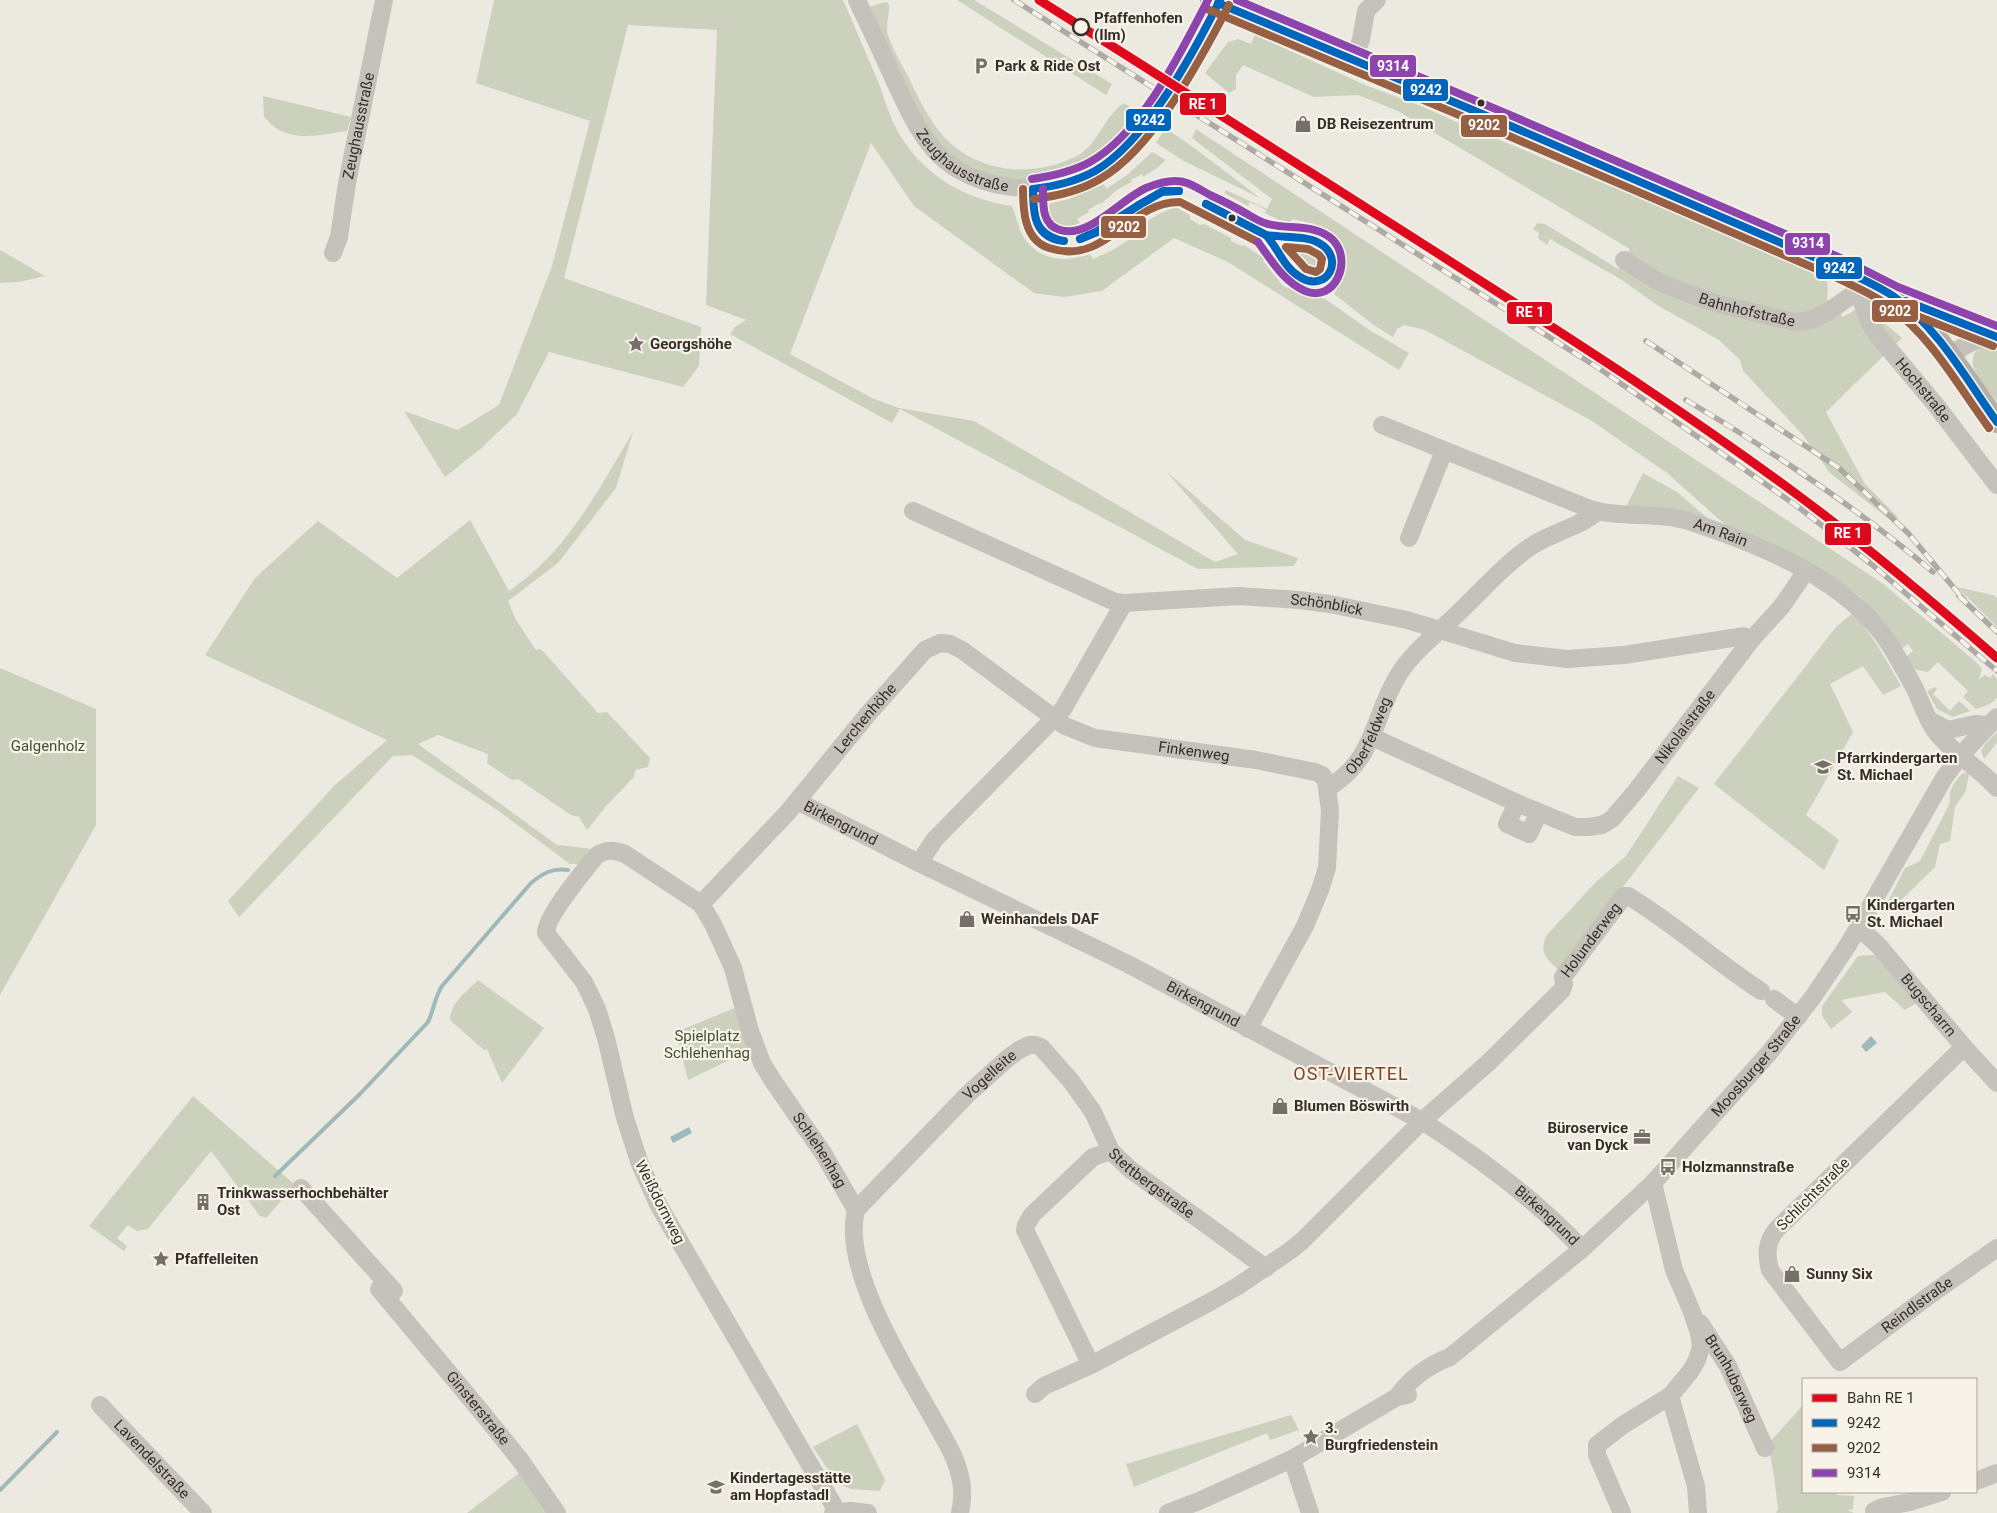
<svg xmlns="http://www.w3.org/2000/svg" width="1997" height="1513" font-family="Roboto,sans-serif">
<rect width="100%" height="100%" fill="#ece9e1"/>
<g fill="#cbd1bc">
<path d="M494 0H843C855 27 866 54 878 81 884 97 888 113 896 128 920 173 962 199 1012 206 1016 216 1018 227 1023 236 1038 261 1066 263 1090 254L1093 259 1113 250 1130 239 1128 234C1140 226 1164 208 1177 208L1190 215V219L1200 225 1204 224 1231 238V241L1242 246 1244 245 1265 259 1263 261 1283 286 1301 293 1325 299 1371 331 1409 353 1399 370 1228 262 1174 238 1102 291 1064 297 1034 293 914 206 871 143 790 354 872 398 899 408 974 421 1215 562 1238 554 1166 471 1245 540 1298 558 1294 566 1198 569 900 409 892 423 730 334 735 327 746 320 706 305 717 30 628 25 564 278 701 327 699 366 683 387 549 352 517 414 479 450 445 477 404 411 458 430 499 405 552 266 590 121 476 83Z"/>
<polygon points="957,0 974,0 1112,84 1106,95"/>
<path d="M886 2 889 5C890 15 885 25 888 35 892 48 901 63 908 76 918 97 928 119 944 137 979 174 1034 178 1077 156 1098 145 1104 116 1124 103L1140 114 1124 139 1082 172 1027 183 985 173 957 159 936 140 923 120 868 7Z"/>
<path d="M1255 35 1365 85 1421 106 1470 128 1819 272C1830 280 1828 288 1827 300L1843 317 1863 305 1902 338 1826 412 1865 484 1896 515 1902 529 1830 473 1802 434 1743 371 1740 360 1719 340 1657 305 1622 280 1550 239 1547 245 1538 238 1539 233 1533 229 1537 223 1545 224 1618 269 1630 249 1398 111 1358 95 1314 97 1243 65 1236 75V89L1229 93 1205 73 1228 42 1238 39 1251 44Z"/>
<path d="M263 96 351 117 347 131C325 134 300 141 279 130 273 127 268 121 264 117Z"/>
<polygon points="1165,128 1193,147 1260,198 1184,161 1156,143"/>
<path d="M1196 129 1882 583 1976 662 1982 669 1979 679 1985 675 1990 678 1993 674 1997 679V698L1990 704 1976 709 1963 697 1968 691 1938 662 1928 672 1913 669 1906 657 1913 651 1908 644 1900 650 1876 615 1860 596 1840 582 1810 565 1731 530 1667 473 1592 421 1425 330 1404 325 1397 329 1393 337 1375 326 1334 294 1346 271C1341 253 1337 231 1315 227V224L1292 219 1291 222 1279 220 1265 213 1266 210 1250 202 1248 206 1224 193 1226 190 1267 209 1272 199 1192 138Z"/>
<path d="M1152 152 1166 160 1157 168 1143 177 1142 174 1131 180 1132 182 1118 189 1101 204 1100 203 1088 210 1089 212 1077 219 1080 223 1063 230C1053 228 1046 222 1045 212L1049 204 1069 199 1104 184 1106 189 1127 175Z"/>
<polygon points="1294,248 1321,255 1325,262 1321,271 1314,275 1303,270 1292,251"/>
<polygon points="0,250 45,276 19,282 0,283"/>
<path d="M1985 347 1997 348V402C1987 388 1966 370 1975 352Z"/>
<path d="M633 432 616 488 558 563 508 601 516 620 536 650 541 649 598 713 607 712 650 758 648 767 635 770 634 777 606 806 587 830 579 817 571 815 518 779 512 780 487 763 488 754 438 735 418 744 557 845C560 845 586 848 590 849L580 864H570L496 809 412 755 393 756 239 917 228 901 335 785 387 740 205 655 255 578 318 521 397 578 470 520 509 591C566 553 599 489 633 432Z"/>
<polygon points="1643,473 1677,492 1711,521 1626,507"/>
<polygon points="1957,587 1993,595 1997,598 1997,627"/>
<path d="M1853 613C1873 635 1886 660 1901 686L1883 695 1863 666 1830 684 1853 732 1806 815 1839 840 1824 870 1714 784 1836 627Z"/>
<polygon points="0,668 96,709 96,825 0,995"/>
<polygon points="1935,687 1937,689 1933,694 1950,711 1959,701 1970,711 1953,717 1937,709 1927,691"/>
<polygon points="1997,732 1997,743 1984,759 1981,751 1985,744"/>
<path d="M1963 773H1969L1966 791 1955 807 1950 841 1940 844 1935 867 1900 901 1886 905 1905 868 1920 861 1950 803C1948 790 1954 782 1963 773Z"/>
<path d="M1678 776 1699 788 1559 970C1547 959 1539 954 1546 936L1596 882 1626 856Z"/>
<polygon points="1874,955 1887,962 1917,1003 1905,1010 1885,992 1841,1000 1852,1012 1831,1029 1822,1016 1822,1006 1858,956"/>
<path d="M478 980 544 1028 502 1083 487 1049 484 1050 450 1020C451 1002 466 992 478 980Z"/>
<polygon points="737,1007 750,1050 688,1080 676,1032"/>
<polygon points="193,1096 295,1185 266,1218 260,1216 211,1151 148,1229 137,1231 128,1225 117,1238 127,1246 124,1251 89,1226"/>
<polygon points="1803,1405 1803,1492 1837,1492 1837,1495 1854,1496 1853,1509 1848,1510 1854,1513 1776,1513 1778,1509 1774,1476 1768,1444"/>
<polygon points="1291,1415 1299,1430 1270,1440 1267,1433 1134,1487 1126,1464"/>
<polygon points="857,1424 885,1480 880,1491 851,1489 837,1483 813,1447"/>
<polygon points="519,1473 549,1513 467,1513"/>
</g>
<g fill="#9fb9bb">
<polygon points="1871,1036 1877,1043 1866,1052 1861,1046"/>
<polygon points="689,1127 692,1133 673,1143 670,1137"/>
</g>
<g fill="none" stroke-linecap="round" stroke-linejoin="round">
<g stroke="#9fb9bb" stroke-width="4">
<path d="M275 1176 360 1094 428 1022C434 1010 434 999 442 986L531 883C543 873 552 868 568 870"/>
<polyline points="0,1490 57,1432"/>
</g>
<polyline stroke="#c8c4bc" stroke-width="18" stroke-dasharray="18 9" stroke-linecap="butt" points="1153,113 1183,67"/>
<g stroke="#c5c1bb" stroke-width="18">
<path id="s1" d="M857 0C868 24 880 48 891 73 903 98 913 124 931 146 948 167 973 180 999 185 1070 199 1113 169 1153 113"/>
<polyline points="1353,60 1361,40 1366,11 1377,0"/>
<polyline points="1183,67 1218,3"/>
<path id="s2" d="M333 253 339 237 347 183 384 0"/>
<path id="s3" d="M1624 260 1657 281 1689 294 1718 304 1795 322 1811 320 1826 313 1858 291 1863 281"/>
<path id="s4" d="M1858 291 1870 324 1879 337 1935 404 1997 485"/>
<polyline points="1903,300 1997,337"/>
<path d="M1949 357C1964 344 1976 339 1996 337"/>
<path id="s5" d="M1382 425 1590 509C1622 519 1658 511 1691 522 1761 545 1849 580 1890 645 1899 660 1908 675 1916 691 1923 707 1929 725 1941 738 1958 756 1980 769 1997 788"/>
<path id="s6" d="M913 511 1115 602 1124 603 1239 596 1299 600 1330 604 1407 620 1515 653 1567 659 1624 655 1732 638 1743 636 1752 639"/>
<polyline points="1409,538 1444,451"/>
<polyline points="1931,721 1948,730 1975,724 1989,725"/>
<polyline points="1372,737 1517,803"/>
<path id="s7" d="M1328 788C1377 758 1372 717 1399 674 1413 652 1435 635 1454 617 1480 593 1504 564 1533 545 1552 533 1583 525 1597 512"/>
<path id="s8" d="M797 801 919 863 1128 964 1422 1121C1480 1158 1535 1199 1582 1249"/>
<path id="s9" d="M1539 812 1529 834 1507 824 1517 803 1575 827H1588L1602 825 1612 819 1636 791 1752 639 1782 606 1806 571"/>
<polyline points="919,863 935,839 1063,709 1124,603"/>
<path id="s10" d="M701 904 788 812 868 714 925 650 940 643 950 644 962 650 1065 726 1095 738 1256 760 1315 772 1322 775 1326 781 1330 810 1327 868 1320 890 1305 926 1248 1029"/>
<path id="s11" d="M1859 928 1878 945 1964 1047 1997 1083"/>
<polyline points="1774,999 1798,1017"/>
<path id="s12" d="M1964 1047 1777 1229C1766 1242 1766 1254 1770 1270L1840 1362 1930 1295 1997 1248"/>
<polyline points="301,1188 394,1291"/>
<path id="s13" d="M856 1210 968 1094 1008 1058 1019 1050 1029 1045H1035L1041 1047 1071 1081 1093 1112 1111 1151"/>
<path id="s14" d="M387 1283 379 1289 484 1415 521 1461 557 1513"/>
<path id="s15" d="M1700 1323 1728 1366 1765 1448"/>
<path id="s16" d="M1091 1365 1025 1230 1026 1225 1032 1215 1093 1157 1111 1151 1131 1170 1266 1268"/>
<path id="s17" d="M1035 1394 1044 1386 1091 1365 1210 1302 1238 1286 1291 1250 1302 1241 1422 1121 1488 1063 1562 990 1564 984 1563 977 1624 896H1628C1675 924 1715 961 1761 991"/>
<polyline points="1670,1396 1696,1486 1698,1513"/>
<path id="s18" d="M1397 1397C1410 1379 1429 1365 1450 1357L1582 1249 1653 1183 1769 1053 1813 997 1848 945 1944 778 1961 755 1997 717"/>
<path id="s19" d="M100 1405 203 1513"/>
<polyline points="1292,1459 1310,1513"/>
<polyline points="1976,1481 1997,1473"/>
<path id="s20" d="M837 1511 659 1206 640 1164 625 1118 606 1038 597 1009 584 982 546 933C546 916 584 871 596 856 605 849 614 850 625 854L701 904 714 926 733 968 750 1031 762 1063 773 1081 823 1153 856 1210C839 1277 922 1393 952 1453 961 1473 965 1491 960 1513"/>
<polyline points="1874,1511 1883,1507 1910,1502 1942,1492"/>
<polyline points="833,1513 851,1511 868,1513"/>
<polyline points="1168,1513 1199,1501 1292,1459 1397,1397 1408,1395"/>
<polyline points="1622,1513 1597,1455 1597,1445 1623,1425 1670,1396 1690,1372 1697,1360 1701,1347 1699,1333 1692,1312 1674,1270 1653,1183"/>
</g>
<path stroke="#b4afa9" stroke-width="22" d="M1211 0 1513 127 1839 268C1857 277 1876 285 1893 296 1933 322 1968 384 1997 422"/>
<g stroke="#ada9a5" stroke-width="5.5">
<g id="rail">
<polyline points="1014,0 1600,369 1797,506 1870,563 1997,671"/>
<polyline points="1646,341 1839,468 1908,533 1964,600"/>
<path d="M1686 400C1772 451 1856 507 1933 572"/>
<polyline points="1959,596 1997,632"/>
</g>
</g>
<use href="#rail" stroke="#f8f3e9" stroke-width="4" stroke-dasharray="11" stroke-linecap="butt"/>
<g stroke="#f8f3e9" stroke-width="11">
<g id="bus-1">
<path d="M1218 3 1513 127 1839 268C1857 277 1877 285 1893 296 1938 327 1966 379 1997 422"/>
<path d="M1033 189C1033 215 1034 235 1064 241 1034 238 1033 213 1033 189Z"/>
<path d="M1033 189C1055 186 1075 182 1095 171 1146 142 1194 52 1220 0"/>
<polyline points="1206,204 1266,235"/>
<polyline points="1206,204 1266,235"/>
<polyline points="1139,205 1163,191 1179,191"/>
<polyline points="1139,205 1162,192 1179,191"/>
<path d="M1266 235C1282 238 1305 235 1319 243 1346 258 1327 294 1300 277 1284 268 1278 248 1266 235Z"/>
<polyline points="1080,239 1096,232 1139,205"/>
<polyline points="1080,239 1102,230 1139,205"/>
<polyline points="1906,301 1997,337"/>
</g>
</g>
<g stroke="#f8f3e9" stroke-width="11">
<g id="bus-2">
<path d="M1207 9 1509 136 1835 277C1853 286 1873 294 1889 306 1932 337 1958 386 1989 428"/>
<path d="M1023 189C1023 210 1024 240 1049 248 1106 267 1129 201 1180 202L1258 242"/>
<path d="M1034 199C1058 196 1080 191 1100 179 1153 149 1201 59 1229 5"/>
<polygon points="1286,247 1308,249 1319,255 1322,259 1320,269 1316,272 1306,269"/>
<polyline points="1902,310 1993,346"/>
</g>
</g>
<g stroke="#f8f3e9" stroke-width="11">
<g id="bus-3">
<polyline points="1237,0 1517,118 1843,259 1898,287 1997,326"/>
<path d="M1032 179C1052 176 1072 172 1090 162 1142 133 1181 52 1208 0"/>
<path d="M1043 189C1043 205 1042 225 1060 230 1089 239 1121 199 1146 188 1158 183 1174 178 1187 183 1195 186 1203 191 1210 195 1223 201 1235 207 1247 214 1254 218 1260 222 1268 224 1289 230 1316 223 1333 240 1353 261 1335 303 1305 291 1284 282 1271 260 1258 242"/>
</g>
</g>
<use href="#bus-1" stroke="#0065bd" stroke-width="8"/>
<use href="#bus-2" stroke="#975f44" stroke-width="8"/>
<use href="#bus-3" stroke="#8e44ad" stroke-width="8"/>
<g stroke="#f8f3e9" stroke-width="12">
<path id="rail-1" d="M1039 0C1171 83 1302 167 1434 251 1558 331 1684 410 1803 499 1870 549 1934 603 1997 658"/>
</g>
<use href="#rail-1" stroke="#df091d" stroke-width="9"/>
</g>
<defs>
<g id="parking-bare" transform="scale(1.35)"><path d="M-3.5-5.5H1a3.5 3.5 0 0 1 0 7H-1V5.5H-3.5ZM-1-3.4V-.6H.8a1.4 1.4 0 0 0 0-2.8Z" fill="#766f69" stroke="#f8f3e9" stroke-width="2.5" paint-order="stroke"/></g>
<g id="shop-bare" transform="scale(1.35)"><path d="M-5-2.5h2.3a2.7 3.5 0 0 1 5.4 0H5L5.5 6h-11ZM-1.5-2.5h3a1.5 2.3 0 0 0-3 0Z" fill="#766f69" stroke="#f8f3e9" stroke-width="2.5" paint-order="stroke"/></g>
<g id="sight-bare" transform="scale(1.35)"><path d="M0-6L1.8-2.2L6-1.7L2.9 1.2L3.7 5.4L0 3.3L-3.7 5.4L-2.9 1.2L-6-1.7L-1.8-2.2Z" fill="#766f69" stroke="#f8f3e9" stroke-width="2.5" paint-order="stroke"/></g>
<g id="school-bare" transform="scale(1.35)"><path d="M0-5L7-2L0 1L-7-2ZM-4 1L0 2.5L4 1V4Q0 6-4 4Z" fill="#766f69" stroke="#f8f3e9" stroke-width="2.5" paint-order="stroke"/></g>
<g id="bus-bare" transform="scale(1.35)"><path d="M-5-6H5V4H4V6H2V4H-2V6H-4V4H-5ZM-3.5-4V0h7V-4ZM-3.5 1.2v1.5H-2V1.2ZM2 1.2v1.5H3.5V1.2Z" fill="#766f69" stroke="#f8f3e9" stroke-width="2.5" paint-order="stroke"/></g>
<g id="office-bare" transform="scale(1.35)"><path d="M-6-3h4V-5.5h4V-3h4V5H-6ZM-1-4.5V-3h2v-1.5ZM-6 0V1H6V0Z" fill="#766f69" stroke="#f8f3e9" stroke-width="2.5" paint-order="stroke"/></g>
<g id="building-bare" transform="scale(1.35)"><path d="M-4-6H4V6H1V3H-1V6H-4ZM-2.5-4.3h1.7v1.8h-1.7ZM.8-4.3h1.7v1.8H.8ZM-2.5-1h1.7V.8h-1.7ZM.8-1h1.7V.8H.8Z" fill="#766f69" stroke="#f8f3e9" stroke-width="2.5" paint-order="stroke"/></g>
</defs>
<g fill-rule="evenodd">
<use href="#parking-bare" x="981" y="66"/>
<use href="#shop-bare" x="1303" y="124"/>
<use href="#sight-bare" x="636" y="344"/>
<use href="#school-bare" x="1823" y="767"/>
<use href="#bus-bare" x="1853" y="914"/>
<use href="#shop-bare" x="967" y="919"/>
<use href="#shop-bare" x="1280" y="1106"/>
<use href="#office-bare" x="1642" y="1137"/>
<use href="#bus-bare" x="1668" y="1167"/>
<use href="#building-bare" x="203" y="1202"/>
<use href="#sight-bare" x="161" y="1259"/>
<use href="#shop-bare" x="1792" y="1274"/>
<use href="#sight-bare" x="1311" y="1437"/>
<use href="#school-bare" x="716" y="1487"/>
</g>
<circle fill="#f8f3e9" stroke="#362e29" stroke-width="2.5" cx="1081" cy="27" r="8"/>
<g fill="#362e29" stroke="#f8f3e9" stroke-width="2">
<circle cx="1481" cy="103" r="4.5"/>
<circle cx="1232" cy="218" r="4.5"/>
</g>
<g text-anchor="middle" stroke-width="4.5" stroke-linejoin="round" paint-order="stroke">
<g font-size="15" font-weight="bold" fill="#362e29" stroke="#f8f3e9" text-anchor="start">
<text x="1094" y="23">Pfaffenhofen<tspan x="1094" dy="17">(Ilm)</tspan></text>
</g>
<g font-size="15" font-weight="bold" fill="#362e29" stroke="#f8f3e9" text-anchor="start">
<text x="995" y="71">Park &amp; Ride Ost</text>
<text x="1317" y="129">DB Reisezentrum</text>
<text x="650" y="349">Georgshöhe</text>
<text x="1837" y="763">Pfarrkindergarten<tspan x="1837" dy="17">St. Michael</tspan></text>
<text x="1867" y="910">Kindergarten<tspan x="1867" dy="17">St. Michael</tspan></text>
<text x="981" y="924">Weinhandels DAF</text>
<text x="1294" y="1111">Blumen Böswirth</text>
<text x="1628" y="1133" text-anchor="end">Büroservice<tspan x="1628" dy="17">van Dyck</tspan></text>
<text x="1682" y="1172">Holzmannstraße</text>
<text x="217" y="1198">Trinkwasserhochbehälter<tspan x="217" dy="17">Ost</tspan></text>
<text x="175" y="1264">Pfaffelleiten</text>
<text x="1806" y="1279">Sunny Six</text>
<text x="1325" y="1433">3.<tspan x="1325" dy="17">Burgfriedenstein</tspan></text>
<text x="730" y="1483">Kindertagesstätte<tspan x="730" dy="17">am Hopfastadl</tspan></text>
</g>
<g font-size="15" fill="#362e29" stroke="#f8f3e9">
<text dy="5" stroke="none"><textPath href="#s2" startOffset="130">Zeughausstraße</textPath></text>
<text dy="5" stroke="none"><textPath href="#s1" startOffset="199">Zeughausstraße</textPath></text>
<text dy="5" stroke="none"><textPath href="#s3" startOffset="134">Bahnhofstraße</textPath></text>
<text dy="5" stroke="none"><textPath href="#s4" startOffset="120">Hochstraße</textPath></text>
<text dy="5" stroke="none"><textPath href="#s5" startOffset="358">Am Rain</textPath></text>
<text dy="5" stroke="none"><textPath href="#s6" startOffset="434">Schönblick</textPath></text>
<text dy="5" stroke="none"><textPath href="#s10" startOffset="248">Lerchenhöhe</textPath></text>
<text dy="5" stroke="none"><textPath href="#s9" startOffset="291">Nikolaistraße</textPath></text>
<text dy="5" stroke="none"><textPath href="#s7" startOffset="68">Oberfeldweg</textPath></text>
<text dy="5" stroke="none"><textPath href="#s10" startOffset="639">Finkenweg</textPath></text>
<text dy="5" stroke="none"><textPath href="#s8" startOffset="49">Birkengrund</textPath></text>
<text dy="5" stroke="none"><textPath href="#s17" startOffset="730">Holunderweg</textPath></text>
<text dy="5" stroke="none"><textPath href="#s8" startOffset="454">Birkengrund</textPath></text>
<text dy="5" stroke="none"><textPath href="#s11" startOffset="104">Bugscharrn</textPath></text>
<text dy="5" stroke="none"><textPath href="#s18" startOffset="491">Moosburger Straße</textPath></text>
<text dy="5" stroke="none"><textPath href="#s13" startOffset="190">Vogelleite</textPath></text>
<text dy="5" stroke="none"><textPath href="#s20" startOffset="1142">Schlehenhag</textPath></text>
<text dy="5" stroke="none"><textPath href="#s16" startOffset="322">Stettbergstraße</textPath></text>
<text transform="translate(1813 1194) rotate(-45)" y="5">Schlichtstraße</text>
<text transform="translate(660 1202) rotate(63)" y="5">Weißdornweg</text>
<text dy="5" stroke="none"><textPath href="#s8" startOffset="859">Birkengrund</textPath></text>
<text dy="5" stroke="none"><textPath href="#s12" startOffset="516">Reindlstraße</textPath></text>
<text dy="5" stroke="none"><textPath href="#s15" startOffset="64">Brunhuberweg</textPath></text>
<text dy="5" stroke="none"><textPath href="#s14" startOffset="165">Ginsterstraße</textPath></text>
<text dy="5" stroke="none"><textPath href="#s19" startOffset="75">Lavendelstraße</textPath></text>
</g>
<g font-size="15" fill="#41522f" stroke="#f8f3e9">
<text x="48" y="751">Galgenholz</text>
<text x="707" y="1041">Spielplatz<tspan x="707" dy="17">Schlehenhag</tspan></text>
</g>
<g font-size="18" letter-spacing="1" fill="#7f4728" stroke="#f8f3e9">
<text x="1351" y="1080">OST-VIERTEL</text>
</g>
</g>
<g stroke="#f8f3e9" stroke-width="2">
<rect x="1369" y="54" width="48" height="24" rx="5" fill="#8e44ad"/>
<rect x="1402" y="78" width="47" height="24" rx="5" fill="#0065bd"/>
<rect x="1179" y="92" width="48" height="24" rx="5" fill="#df091d"/>
<rect x="1125" y="108" width="47" height="24" rx="5" fill="#0065bd"/>
<rect x="1460" y="114" width="48" height="24" rx="5" fill="#975f44"/>
<rect x="1100" y="215" width="47" height="24" rx="5" fill="#975f44"/>
<rect x="1784" y="232" width="47" height="24" rx="5" fill="#8e44ad"/>
<rect x="1815" y="256" width="48" height="24" rx="5" fill="#0065bd"/>
<rect x="1871" y="299" width="48" height="24" rx="5" fill="#975f44"/>
<rect x="1506" y="301" width="47" height="24" rx="5" fill="#df091d"/>
<rect x="1824" y="522" width="48" height="24" rx="5" fill="#df091d"/>
</g>
<g font-size="14" text-anchor="middle" font-weight="bold" fill="#fff">
<text x="1393" y="71">9314</text>
<text x="1426" y="95">9242</text>
<text x="1203" y="109">RE 1</text>
<text x="1149" y="125">9242</text>
<text x="1484" y="130">9202</text>
<text x="1124" y="232">9202</text>
<text x="1808" y="248">9314</text>
<text x="1839" y="273">9242</text>
<text x="1895" y="316">9202</text>
<text x="1530" y="317">RE 1</text>
<text x="1848" y="538">RE 1</text>
</g>
<rect x="1802" y="1378" width="175" height="115" fill="#f8f3e9" stroke="#aaa49c"/>
<rect x="1812" y="1394" width="25" height="8" fill="#df091d" stroke="#aaa49c"/>
<text x="1847" y="1403" font-size="15" fill="#362e29">Bahn RE 1</text>
<rect x="1812" y="1419" width="25" height="8" fill="#0065bd" stroke="#aaa49c"/>
<text x="1847" y="1428" font-size="15" fill="#362e29">9242</text>
<rect x="1812" y="1444" width="25" height="8" fill="#975f44" stroke="#aaa49c"/>
<text x="1847" y="1453" font-size="15" fill="#362e29">9202</text>
<rect x="1812" y="1469" width="25" height="8" fill="#8e44ad" stroke="#aaa49c"/>
<text x="1847" y="1478" font-size="15" fill="#362e29">9314</text>
</svg>
